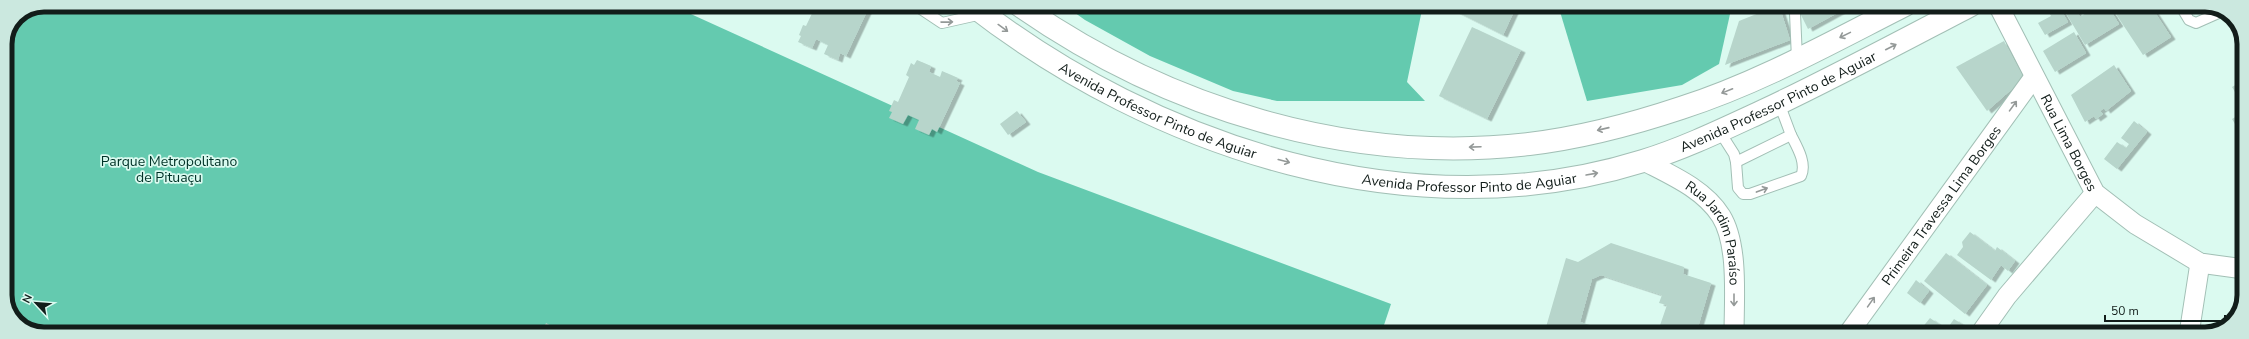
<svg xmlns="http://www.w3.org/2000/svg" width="2249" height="339" font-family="'Nunito Sans',sans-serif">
<defs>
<filter id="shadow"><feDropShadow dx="4.5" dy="2.5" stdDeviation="0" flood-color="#0004"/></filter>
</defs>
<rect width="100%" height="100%" fill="#dbfaf0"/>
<g fill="#64caaf">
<polygon points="44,5 671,5 1038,172 1391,304 1381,334 38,334 16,323 5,300 5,44 16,16"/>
<polygon points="1064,5 1423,5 1407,82 1425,101 1277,101 1233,91 1150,56 1085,20"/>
<polygon points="1558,5 1732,5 1719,64 1682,85 1587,101"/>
</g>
<g fill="#b7d5cb" filter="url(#shadow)">
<polygon points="816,5 865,5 869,7 846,56 840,53 838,60 824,54 828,45 816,39 812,48 798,42 801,36 799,35 803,25 806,26"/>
<polygon points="1458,5 1517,5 1503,35 1455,11"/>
<polygon points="1779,5 1790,40 1725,65 1739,21"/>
<polygon points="1815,5 1852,5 1808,29 1800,13"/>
<polygon points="2045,5 2058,5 2068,22 2045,35 2038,23 2051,16"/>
<polygon points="2061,5 2073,5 2080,17 2098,5 2107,5 2119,24 2085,45"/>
<polygon points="2110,5 2150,5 2171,37 2143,55"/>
<polygon points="1472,27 1521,50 1487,119 1439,96"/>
<polygon points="2074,32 2086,53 2055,72 2043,51"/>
<polygon points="2004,41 2022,75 2021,81 1987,111 1956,67"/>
<polygon points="917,60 931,66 929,72 940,77 942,71 958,78 956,81 960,83 937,132 932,129 929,135 915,129 919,120 908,115 903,124 889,118 892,112 889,111 894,100 898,102 909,77 906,75 911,63 914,65"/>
<polygon points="2114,65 2131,91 2106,111 2104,108 2100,111 2103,114 2096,119 2094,116 2085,122 2071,95"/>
<polygon points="2244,80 2244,107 2232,87"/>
<polygon points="1017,111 1026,122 1008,135 1000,124"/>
<polygon points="2244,112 2244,139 2232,119"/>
<polygon points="2134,121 2147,132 2117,169 2104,159 2117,142 2126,148 2129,144 2121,138"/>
<polygon points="1970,232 1995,251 1997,247 2015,261 2008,271 2001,265 1991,280 1957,255 1963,247 1962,242"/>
<polygon points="1611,243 1684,267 1683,274 1711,283 1696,334 1657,334 1667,305 1659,303 1662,295 1601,275 1592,279 1580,322 1619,334 1544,334 1566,258 1578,262"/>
<polygon points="1946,253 1987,285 1965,314 1924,281"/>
<polygon points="1916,280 1929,291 1920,303 1907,293"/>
<polygon points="1930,318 1953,334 1917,334"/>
<polygon points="1954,319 1965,326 1960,334 1955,334 1947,329"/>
<polygon points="546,323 566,334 541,334"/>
</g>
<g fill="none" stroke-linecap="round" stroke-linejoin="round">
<g stroke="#a2bfb5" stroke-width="12">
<g id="lane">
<polyline points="915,5 942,23 982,14"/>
<polyline points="2180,5 2189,20 2196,23 2223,11"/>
<polyline points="1797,59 1795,13 1798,5"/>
<polyline points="1720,132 1734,154 1736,162 1791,135 1779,103"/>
<path d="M1736 162 1738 188 1743 194H1750L1801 176C1807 163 1797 147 1791 135"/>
</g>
</g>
<g stroke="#a2bfb5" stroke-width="21">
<g id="street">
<path id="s1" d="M1998 5 2095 193 2135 224 2200 263 2244 269"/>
<path id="s2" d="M1644 161C1671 175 1704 189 1721 216 1739 245 1734 300 1734 334"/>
<path id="s3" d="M1848 334 2034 77"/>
<polyline points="1980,334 2007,296 2095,193"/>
<polyline points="2189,334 2200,263"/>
</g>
</g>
<g stroke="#a2bfb5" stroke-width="24">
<g id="primary">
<path id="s4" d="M972 5C1156 148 1413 233 1643 161 1685 148 1724 129 1763 111 1833 78 1902 41 1971 5"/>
<path d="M1019 5C1166 108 1349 165 1529 144 1579 138 1633 124 1681 108 1759 83 1832 42 1905 5"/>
</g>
</g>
<use href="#lane" stroke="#fff" stroke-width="10"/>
<use href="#street" stroke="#fff" stroke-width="19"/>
<use href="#primary" stroke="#fff" stroke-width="22"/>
</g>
<defs><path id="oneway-shaft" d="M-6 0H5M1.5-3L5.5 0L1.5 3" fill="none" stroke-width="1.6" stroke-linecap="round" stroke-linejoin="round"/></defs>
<g stroke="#949998">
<use href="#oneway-shaft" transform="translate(947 22) rotate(-1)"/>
<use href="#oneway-shaft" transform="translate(1003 28) rotate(36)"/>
<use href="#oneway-shaft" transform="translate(1845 35) rotate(154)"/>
<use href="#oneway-shaft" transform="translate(1891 47) rotate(-27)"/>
<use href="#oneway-shaft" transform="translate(1727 91) rotate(158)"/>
<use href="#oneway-shaft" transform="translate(2013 106) rotate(-54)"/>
<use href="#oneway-shaft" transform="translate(1603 129) rotate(167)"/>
<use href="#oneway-shaft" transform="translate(1475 147) rotate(178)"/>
<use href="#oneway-shaft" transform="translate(1284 161) rotate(15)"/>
<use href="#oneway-shaft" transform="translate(1592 174) rotate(-10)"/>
<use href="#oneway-shaft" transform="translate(1762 190) rotate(-20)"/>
<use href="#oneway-shaft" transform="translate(1734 300) rotate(90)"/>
<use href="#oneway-shaft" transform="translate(1871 302) rotate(-55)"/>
</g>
<g text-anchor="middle" stroke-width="3.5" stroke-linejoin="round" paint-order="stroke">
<g font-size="14" fill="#121d1a" stroke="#dbfaf0">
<text dy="5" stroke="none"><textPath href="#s4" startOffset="863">Avenida Professor Pinto de Aguiar</textPath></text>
<text dy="5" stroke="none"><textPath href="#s4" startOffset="215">Avenida Professor Pinto de Aguiar</textPath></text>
<text dy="5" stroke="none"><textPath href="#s1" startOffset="155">Rua Lima Borges</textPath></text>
<text dy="5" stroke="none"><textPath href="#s4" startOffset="539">Avenida Professor Pinto de Aguiar</textPath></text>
<text dy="5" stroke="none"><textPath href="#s3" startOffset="159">Primeira Travessa Lima Borges</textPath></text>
<text dy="5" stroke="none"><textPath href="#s2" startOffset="108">Rua Jardim Paraíso</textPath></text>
</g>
<g font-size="14" fill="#003227" stroke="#dbfaf0">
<text x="169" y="166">Parque Metropolitano<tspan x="169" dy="16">de Pituaçu</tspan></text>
</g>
</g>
<path d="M0 0H2249V339H0ZM44 12H2205A32 32 0 0 1 2237 44V295A32 32 0 0 1 2205 327H44A32 32 0 0 1 12 295V44A32 32 0 0 1 44 12Z" fill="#cbe8df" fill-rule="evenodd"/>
<path fill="none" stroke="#121d1a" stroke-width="5" d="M44 12H2205A32 32 0 0 1 2237 44V295A32 32 0 0 1 2205 327H44A32 32 0 0 1 12 295V44A32 32 0 0 1 44 12Z"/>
<g transform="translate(36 303) rotate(296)" stroke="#dbfaf0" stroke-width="3" paint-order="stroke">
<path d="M0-3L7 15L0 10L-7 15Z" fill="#121d1a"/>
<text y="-6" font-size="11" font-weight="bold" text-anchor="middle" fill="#121d1a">N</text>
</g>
<path d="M2105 315v6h120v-6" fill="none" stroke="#121d1a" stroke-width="2"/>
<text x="2111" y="315" font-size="12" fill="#121d1a" stroke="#dbfaf0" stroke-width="3" paint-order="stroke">50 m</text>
</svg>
